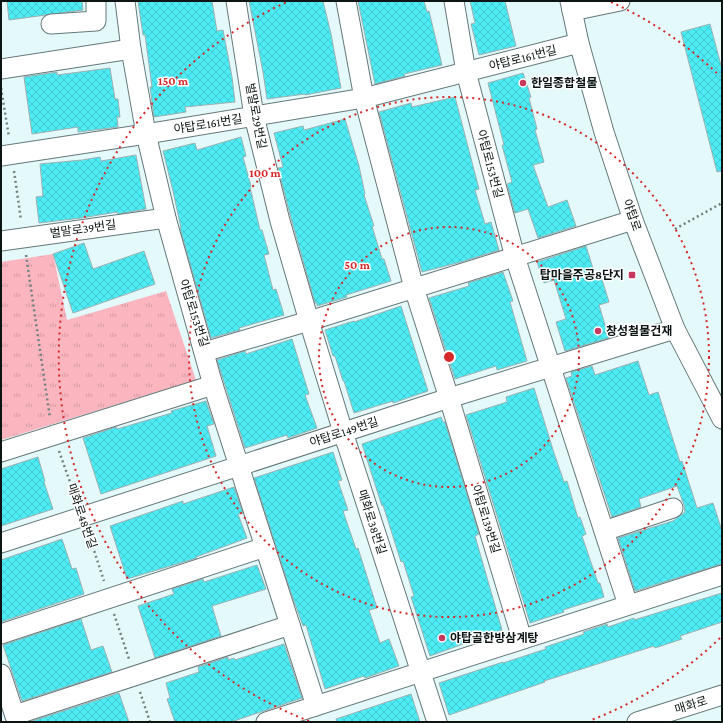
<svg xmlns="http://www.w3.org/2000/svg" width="723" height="723" font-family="'Crimson Pro','Noto Sans KR',serif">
<defs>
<pattern id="park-tufts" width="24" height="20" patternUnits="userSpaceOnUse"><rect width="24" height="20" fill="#fbb5bf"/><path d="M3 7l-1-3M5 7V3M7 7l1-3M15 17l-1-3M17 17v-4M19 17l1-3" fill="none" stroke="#d69ba3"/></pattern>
<pattern id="building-cross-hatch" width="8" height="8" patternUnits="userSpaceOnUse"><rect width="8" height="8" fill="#4decf4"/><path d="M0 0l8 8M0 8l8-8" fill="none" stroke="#42cad0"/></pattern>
</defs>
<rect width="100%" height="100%" fill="#e4f9fa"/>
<polygon fill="url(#park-tufts)" points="53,254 67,320 166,291 196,380 1,440 1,262"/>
<g fill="url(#building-cross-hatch)" stroke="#9db1b2">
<polygon points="7,1 82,1 83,10 9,20"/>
<polygon points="138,1 212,1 217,31 223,30 232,77 235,102 185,107 186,112 154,117 150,87 152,87 145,35 143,35"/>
<polygon points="249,1 323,1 331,34 341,88 305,95 305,94 267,99 263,72"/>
<polygon points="358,1 424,1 427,12 429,11 442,65 404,74 405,76 375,84"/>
<polygon points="470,1 505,1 516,46 479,55 471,24 475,23"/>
<polygon points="710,24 722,69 722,171 717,172 681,32"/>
<polygon points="110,68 115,99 118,99 120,117 117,117 118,127 78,132 78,127 32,134 24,77 57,72 57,75"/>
<polygon points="523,73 531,97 529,98 537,129 535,130 544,162 533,165 548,207 567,200 576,226 538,238 528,209 515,213 514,210 507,184 512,182 502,145 504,145 488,83"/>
<polygon points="455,97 479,189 475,190 485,224 491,222 499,250 461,262 422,272 379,112 411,103 412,107"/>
<polygon points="345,119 359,166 365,194 364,195 374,226 372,226 382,259 384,259 391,281 346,295 347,297 317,306 317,303 315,303 291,218 278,168 283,167 274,133 303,126 304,130"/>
<polygon points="241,137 246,156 243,157 251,186 250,187 260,230 262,230 269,254 264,255 273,290 276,289 284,315 239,328 240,330 211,338 180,228 181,228 173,191 163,151 195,143 197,150"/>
<polygon points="136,155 146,209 118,214 117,212 81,218 39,223 36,197 43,196 40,164 82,160 100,157 101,161"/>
<polygon points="84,243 93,269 144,251 155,284 73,313 53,254"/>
<polygon points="586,246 595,275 600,273 609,302 599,305 609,338 565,351 556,322 566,319 554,280 544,283 537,262"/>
<polygon points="503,272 513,301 510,302 527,361 497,370 496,366 455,379 429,298 469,286 468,283"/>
<polygon points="401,306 428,391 393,403 393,401 354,413 344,381 343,381 335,356 333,356 325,330 354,321 354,322"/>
<polygon points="292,339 309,394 305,395 317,428 288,438 287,435 245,448 217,360 245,351 246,354"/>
<polygon points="638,361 649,395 658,392 680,462 682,461 697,508 713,503 722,531 722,564 635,591 618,538 673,521 685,512 684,505 677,486 639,499 641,507 612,517 566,378 572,376 571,372 592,366 595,375"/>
<polygon points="534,388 554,453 564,482 567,481 578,518 580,517 586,534 582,536 598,583 600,583 604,597 563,610 564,612 530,623 466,415 507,402 506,397"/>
<polygon points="206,401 214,424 207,426 216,456 101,494 83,438 116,427 117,429 172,413 171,411"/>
<polygon points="441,417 443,422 445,422 479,534 475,536 502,630 430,656 411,597 414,596 403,561 401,562 383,505 382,506 362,444"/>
<polygon points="333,452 342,480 338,481 348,510 343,511 356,549 358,548 377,608 369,610 380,643 389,639 399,666 365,678 364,676 325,689 306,625 303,626 290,590 254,478"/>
<polygon points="38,457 45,481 44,482 53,509 1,526 1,469"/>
<polygon points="234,487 243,513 238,514 247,538 196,557 197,558 127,579 110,526 183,501 183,504"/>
<polygon points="62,539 72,569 76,568 84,594 1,622 1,560"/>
<polygon points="257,565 266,589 212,606 221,636 155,658 138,606 174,594 172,589 203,579 204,582"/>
<polygon points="722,593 722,622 680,636 682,639 655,648 654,646 544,681 545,682 449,715 439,683 503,662 503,663 546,649 545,647 584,634 583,632 607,624 608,627 634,618 634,620"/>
<polygon points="81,619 91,650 103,646 112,672 22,701 3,645"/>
<polygon points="284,644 302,698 231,722 175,722 167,699 170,698 166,683 199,672 198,667 228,657 228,660 234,658 235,660"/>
<polygon points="119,693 129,722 29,722"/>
<polygon points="411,694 420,722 337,722 336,719"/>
</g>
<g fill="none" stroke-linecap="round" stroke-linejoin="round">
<g stroke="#657879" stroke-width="21">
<g id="minor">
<polyline points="125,1 131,49 146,134 166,218 213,385 316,706"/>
<polyline points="236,1 254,116 280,221 309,321 343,432 437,722"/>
<polyline points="346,1 364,98 414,288 449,398 522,639"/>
<polyline points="454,1 466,72 515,257 628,605"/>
<polyline points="570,1 579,43 604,132 633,220 675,329 722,419"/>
<polyline points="572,11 620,1"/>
<polyline points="51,24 96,21 96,1"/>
<polyline points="1,69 131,49"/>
<polyline points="1,156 146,134 364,98 579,43"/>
<polyline points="1,241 166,218"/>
<polyline points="204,352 309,321 633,220"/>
<polyline points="1,452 213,385"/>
<polyline points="604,531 673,508"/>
<polyline points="1,543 449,398 675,329"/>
<polyline points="1,634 265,547"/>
<polyline points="1,674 17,722"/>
<polyline points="15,715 290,625"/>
<polyline points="266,722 722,575"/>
<polyline points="637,722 722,695"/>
</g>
</g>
<g stroke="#738181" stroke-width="2.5" stroke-dasharray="2 3" stroke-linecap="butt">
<polyline points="1,88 9,137"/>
<polyline points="14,171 21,220"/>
<polyline points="675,229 722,203"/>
<polyline points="26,255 50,418"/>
<polyline points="59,451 76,499"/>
<polyline points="88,532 104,581"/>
<polyline points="114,614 129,659"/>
<polyline points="140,692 150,722"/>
</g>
<use href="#minor" stroke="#fff" stroke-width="19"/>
</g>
<g fill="none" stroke="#d62828" stroke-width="2" stroke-dasharray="2 4">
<circle cx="449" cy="357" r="130"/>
<circle cx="449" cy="357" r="260"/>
<path d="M720 638A390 390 0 0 1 589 721M309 721A390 390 0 0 1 287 2M611 2A390 390 0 0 1 720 76"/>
</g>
<g fill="#c8395e" stroke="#fff" stroke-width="1.5">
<circle cx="523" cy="83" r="4"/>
<rect x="628" y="271" width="8" height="8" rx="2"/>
<circle cx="598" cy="331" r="4"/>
<circle cx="442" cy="638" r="4"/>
</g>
<g text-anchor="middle" stroke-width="3" stroke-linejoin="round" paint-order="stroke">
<g font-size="12" fill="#0d1414" stroke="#fff">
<text transform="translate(523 58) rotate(-14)" y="4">야탑로161번길</text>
<text transform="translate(256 116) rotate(79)" y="4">벌말로29번길</text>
<text transform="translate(208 124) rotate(-9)" y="4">야탑로161번길</text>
<text transform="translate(490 164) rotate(75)" y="4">야탑로153번길</text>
<text transform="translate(632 215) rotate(71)" y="4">야탑로</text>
<text transform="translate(83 229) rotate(-8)" y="4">벌말로39번길</text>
<text transform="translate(194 313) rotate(72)" y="4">야탑로153번길</text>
<text transform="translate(344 432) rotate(-18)" y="4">야탑로149번길</text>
<text transform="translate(82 516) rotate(71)" y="4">매화로48번길</text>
<text transform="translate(486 519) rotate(73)" y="4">야탑로139번길</text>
<text transform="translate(372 522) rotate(72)" y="4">매화로38번길</text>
<text transform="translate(691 705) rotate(-17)" y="4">매화로</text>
</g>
<g font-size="12" font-weight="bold" fill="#0d1414" stroke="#fff" text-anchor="start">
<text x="531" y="87">한일종합철물</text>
<text x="624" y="279" text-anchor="end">탑마을주공8단지</text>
<text x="606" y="335">창성철물건재</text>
<text x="450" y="642">야탑골한방삼계탕</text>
</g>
</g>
<circle cx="449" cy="357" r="6" fill="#d62828" stroke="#fff" stroke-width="2"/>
<g font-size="12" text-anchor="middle" font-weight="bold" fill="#d62828" stroke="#fff" stroke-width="3" stroke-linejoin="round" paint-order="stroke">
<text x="173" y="85">150 m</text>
<text x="265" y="177">100 m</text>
<text x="357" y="269">50 m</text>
</g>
<rect width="723" height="723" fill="none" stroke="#0d1414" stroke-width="4"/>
</svg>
